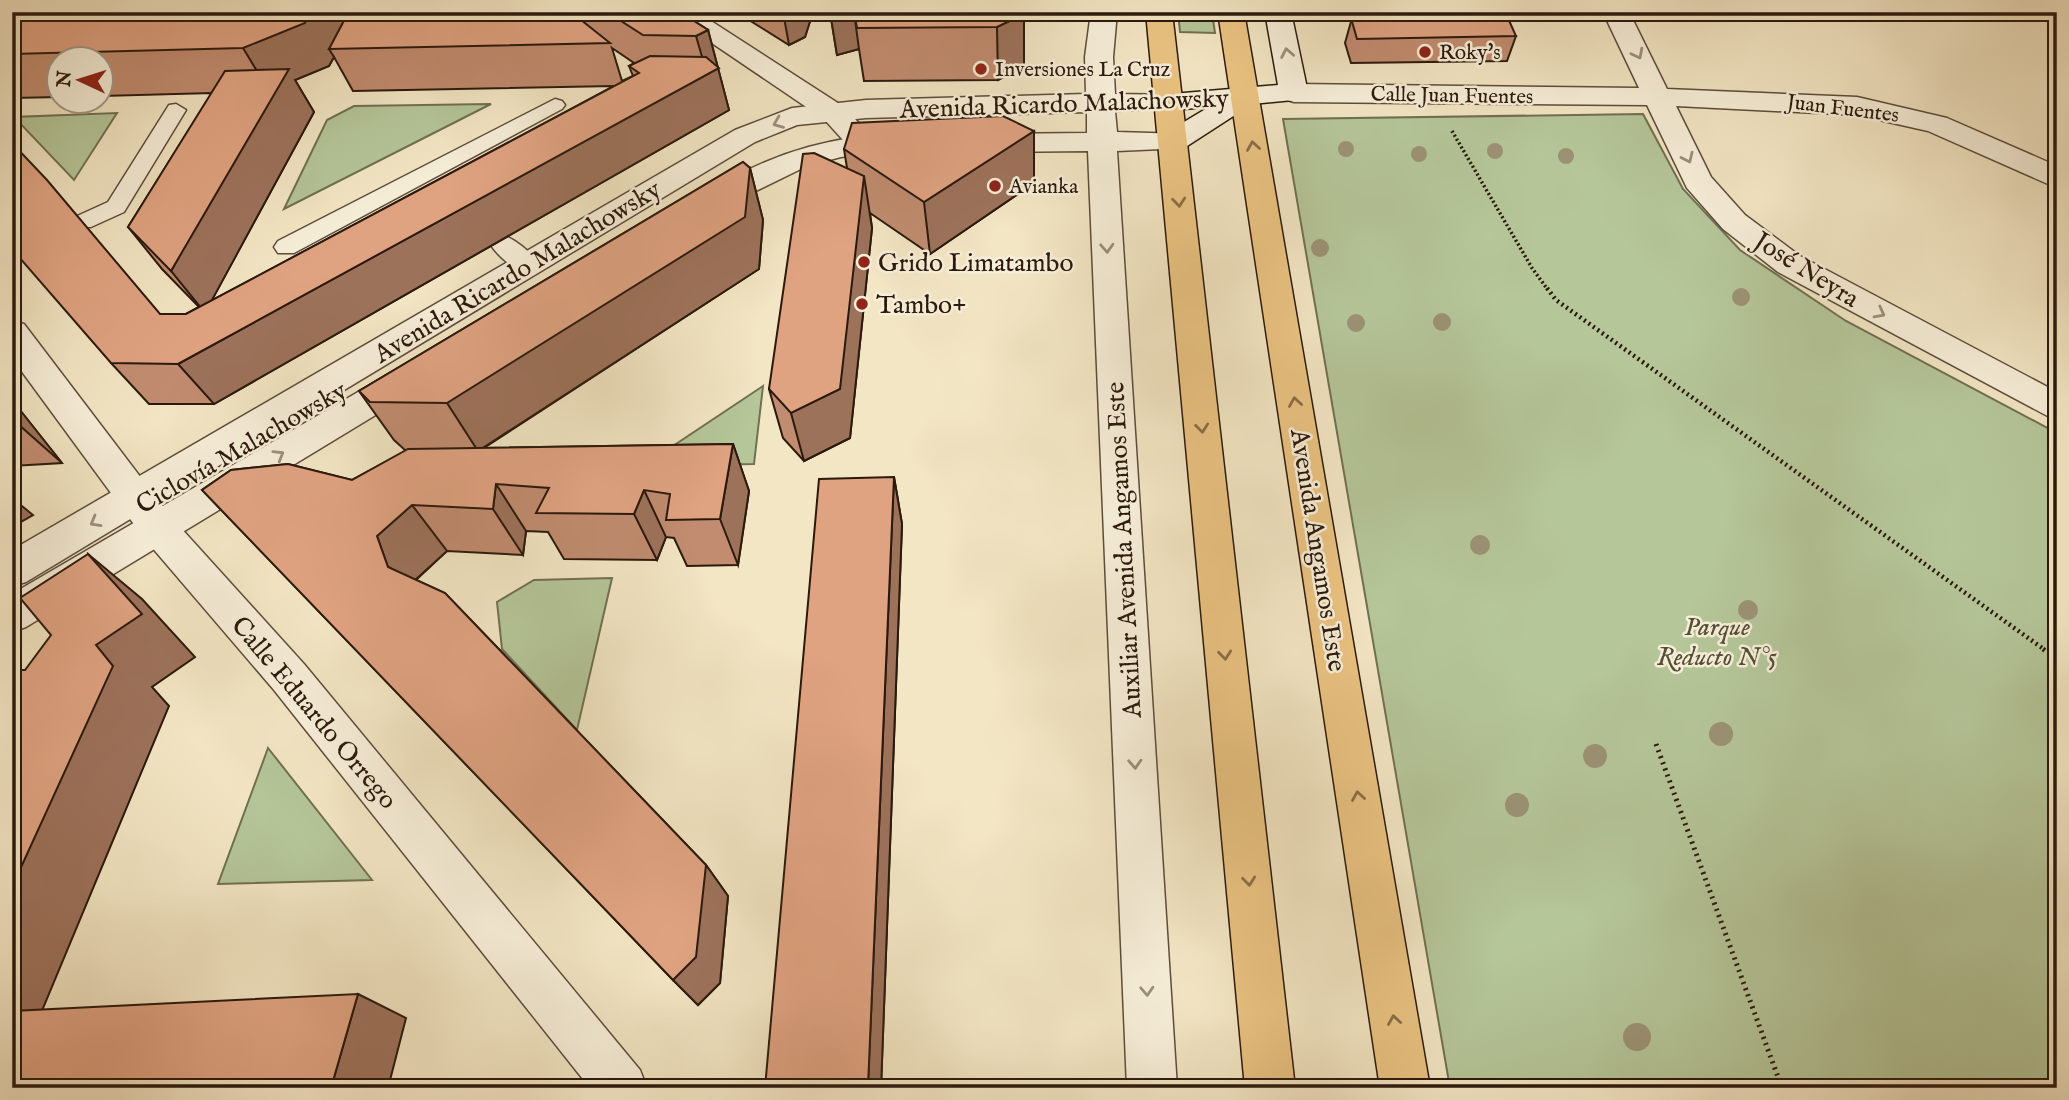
<svg xmlns="http://www.w3.org/2000/svg" width="2069" height="1100" font-family="'IM FELL English',serif">
<rect width="100%" height="100%" fill="#f3e6c4"/>
<filter id="stains"><feTurbulence type="fractalNoise" baseFrequency=".00286" numOctaves="4"/><feColorMatrix values="0 0 0 0 .2 0 0 0 0 .09 0 0 0 0 .02 0 0 0 .5 -.17"/></filter>
<radialGradient id="worn" r=".72"><stop offset=".6" stop-color="#630" stop-opacity="0"/><stop offset="1" stop-color="#630" stop-opacity=".3"/></radialGradient>
<g fill="#b5c699" stroke="#707053" stroke-width="2">
<polygon points="1178,12 1212,12 1215,33 1180,32"/>
<polygon points="491,104 284,209 327,120 354,106"/>
<polygon points="117,113 74,180 14,117"/>
<polygon points="1643,114 1683,189 1740,250 1846,321 2057,433 2057,1088 1450,1088 1283,119"/>
<polygon points="763,386 754,464 643,466"/>
<polygon points="612,578 577,730 502,649 497,602 534,580"/>
<polygon points="268,748 372,880 218,884"/>
</g>
<g fill="none" stroke-linecap="round" stroke-linejoin="round">
<g stroke="#5d4c3b" stroke-width="3">
<g id="service">
<polygon points="555,99 562,101 565,105 562,109 294,253 278,253 274,247 278,241"/>
<polygon points="176,104 186,110 124,212 91,227 75,227 72,222 75,217 108,202 169,105"/>
<path d="M500 234C514 238 532 253 540 265L536 271C519 276 497 256 489 242L492 236Z"/>
</g>
</g>
<g stroke="#5d4c3b" stroke-width="3">
<g id="minor">
<polygon points="666,12 697,12 844,107 878,144 873,151 863,153 853,151 824,119"/>
<polygon points="1603,12 1629,12 1667,89 1857,97 1947,118 2057,166 2057,188 1928,131 1857,115 1676,106 1711,177 1745,215 1800,256 2057,392 2057,421 1778,272 1723,229 1687,188 1647,105 1294,102 1284,99 1280,93 1284,87 1294,84 1639,88"/>
<polygon points="12,321 24,324 170,516 304,664 640,1070 647,1088 590,1088 274,690 144,538 12,358"/>
</g>
</g>
<g stroke="#5d4c3b" stroke-width="3">
<g id="tertiary">
<polygon points="1091,12 1117,12 1113,57 1115,94 1180,95 1184,101 1180,107 1115,111 1117,132 1184,134 1189,141 1184,148 1117,151 1177,1088 1127,1088 1088,151 981,152 971,150 966,143 971,136 981,134 1087,133 1087,112 866,118 797,125 755,142 26,582 12,586 12,550 735,130 792,108 866,100 1086,94 1085,57"/>
<path d="M896 134 906 136 911 143 906 150 841 157 807 166 707 215 696 212 692 205C699 193 714 187 726 181 781 151 834 136 896 134Z"/>
<polygon points="413,363 425,367 430,376 425,385 26,627 12,632 12,594 401,367"/>
</g>
</g>
<g stroke="#2b190d" stroke-width="3">
<polygon id="secondary" points="1265,12 1291,12 1308,93 1304,99 1252,104 1184,148 1174,150 1164,148 1159,141 1164,134 1209,107 1170,110 1160,107 1156,101 1160,95 1278,85"/>
</g>
<g stroke="#2b190d" stroke-width="3">
<g id="primary">
<polygon points="1146,12 1172,12 1295,1088 1245,1088"/>
<polygon points="1218,12 1244,12 1430,1088 1380,1088"/>
</g>
</g>
<polyline stroke="#2b190d" stroke-width="3.5" stroke-dasharray="2 2.5" stroke-linecap="butt" points="1452,131 1532,268 1548,290"/>
<polyline stroke="#2b190d" stroke-width="4.5" stroke-dasharray="2 3.5" stroke-linecap="butt" points="1547,288 1556,300 2045,650"/>
<g stroke="#2b190d" stroke-width="5" stroke-dasharray="2 4.5" stroke-linecap="butt">
<polyline points="2043,649 2057,659"/>
<polyline points="1656,744 1782,1088"/>
</g>
<use href="#service" fill="#f7efd9" fill-rule="evenodd"/>
<use href="#minor" fill="#f7efd9" fill-rule="evenodd"/>
<use href="#tertiary" fill="#f7efd9" fill-rule="evenodd"/>
<use href="#secondary" fill="#f7efd9" fill-rule="evenodd"/>
<use href="#primary" fill="#eac382" fill-rule="evenodd"/>
</g>
<g fill="#9c9276">
<circle cx="1346" cy="149" r="8"/>
<circle cx="1495" cy="151" r="8"/>
<circle cx="1419" cy="154" r="8"/>
<circle cx="1566" cy="156" r="8"/>
<circle cx="1320" cy="248" r="9"/>
<circle cx="1741" cy="297" r="9"/>
<circle cx="1442" cy="322" r="9"/>
<circle cx="1356" cy="323" r="9"/>
<circle cx="1480" cy="545" r="10"/>
<circle cx="1748" cy="610" r="10"/>
<circle cx="1721" cy="734" r="12"/>
<circle cx="1595" cy="756" r="12"/>
<circle cx="1517" cy="805" r="12"/>
<circle cx="1637" cy="1037" r="14"/>
</g>
<g fill="#c18c70" stroke="#2b190d" stroke-width="2" fill-rule="evenodd">
<path d="M125 12H680L708 30 729 110 214 404H149L111 363 161 314H186L199 307 162 269 128 227 212 93 102 96V60H60V97L12 98V14ZM612 48 634 63 629 66 633 76 622 81ZM334 57 353 91 614 86 211 301 314 112 295 80 329 66Z"/>
<polygon points="736,12 813,12 805,37 789,45"/>
<polygon points="830,12 1021,12 1024,14 1024,66 998,80 864,81 859,49 837,55"/>
<polygon points="1347,12 1402,12 1400,17 1516,36 1507,61 1351,63 1345,43 1352,18 1349,18"/>
<polygon points="1034,131 1034,183 930,254 870,213 872,228 850,438 804,461 783,438 769,389 847,168 844,149"/>
<polygon points="743,162 750,168 763,220 759,269 484,448 733,444 749,491 738,565 687,566 674,538 666,537 657,560 564,559 548,532 526,531 523,555 447,551 416,580 445,593 706,865 728,896 720,983 698,1005 673,980 202,490 231,470 288,464 352,480 406,451 405,450 394,440 359,391"/>
<polygon points="12,400 62,463 12,466"/>
<polygon points="894,477 902,524 881,1088 765,1088"/>
</g>
<g fill="#9d725b" stroke="#2b190d" stroke-width="2">
<polygon points="312,12 358,12 329,49 334,57 329,66 295,80 314,112 205,313 171,271 269,91 243,48"/>
<polygon points="783,12 813,12 805,37 789,45"/>
<polygon points="830,12 854,12 859,49 837,55"/>
<polygon points="1024,14 1024,66 998,80 997,27"/>
<polygon points="708,30 729,110 214,404 178,364 707,74 696,36"/>
<polygon points="1034,131 1034,183 930,254 924,202"/>
<polygon points="750,168 763,220 759,269 478,451 447,403"/>
<polygon points="864,176 872,228 850,438 804,461 791,413"/>
<polygon points="12,400 62,463 18,424 12,417"/>
<polygon points="733,444 749,491 738,565 720,519"/>
<polygon points="894,477 902,524 881,1088 870,1088 868,1086"/>
<polygon points="496,484 526,531 523,555 493,509"/>
<polygon points="644,490 666,537 657,560 634,514"/>
<polygon points="12,498 33,515 12,527"/>
<polygon points="412,505 447,551 414,581 388,567 377,536"/>
<polygon points="88,554 142,599 195,657 152,687 169,706 31,1037 12,1031 12,887 96,645"/>
<polygon points="706,865 728,896 720,983 698,1005 673,980"/>
<polygon points="358,994 406,1018 388,1088 331,1088"/>
</g>
<g fill="#e0a382" stroke="#2b190d" stroke-width="2">
<polygon points="125,12 312,12 305,23 243,48 12,54 12,14"/>
<polygon points="358,12 571,12 610,43 329,49 348,13"/>
<polygon points="607,12 680,12 708,30 696,36 643,35"/>
<polygon points="854,12 1021,12 1024,14 997,27 857,28"/>
<polygon points="1507,16 1516,36 1357,39 1351,18"/>
<polygon points="650,56 706,57 719,68 178,364 111,363 12,249 12,143 47,180 160,314 186,314 639,73 629,66"/>
<polygon points="289,69 171,271 128,227 225,71"/>
<polygon points="1003,116 1034,131 924,202 844,149 852,123"/>
<polygon points="814,153 864,176 840,389 791,413 769,389 803,154"/>
<polygon points="743,162 750,168 745,217 447,403 370,402 359,391"/>
<polygon points="12,417 18,424 12,425"/>
<polygon points="733,444 720,519 666,520 670,494 644,490 634,514 536,513 549,488 496,484 493,509 412,505 377,536 388,567 445,593 706,865 696,957 673,980 202,490 231,470 288,464 352,480 408,449"/>
<polygon points="894,477 868,1086 838,1088 765,1088 819,479"/>
<polygon points="88,554 142,614 96,645 113,666 12,887 12,670 25,670 51,635 20,598"/>
<polygon points="358,994 331,1088 12,1088 12,1011"/>
</g>
<defs><path id="oneway-chevron" d="M-2-3.5L2.5 0L-2 3.5" fill="none" stroke-width="1.6" stroke-linecap="round" stroke-linejoin="round" transform="scale(1.75)"/></defs>
<g stroke="#9b8f7d">
<use href="#oneway-chevron" transform="translate(1287 53) rotate(-101)"/>
<use href="#oneway-chevron" transform="translate(1638 54) rotate(63)"/>
<use href="#oneway-chevron" transform="translate(778 123) rotate(158)"/>
<use href="#oneway-chevron" transform="translate(1688 158) rotate(65)"/>
<use href="#oneway-chevron" transform="translate(1107 248) rotate(87)"/>
<use href="#oneway-chevron" transform="translate(1880 313) rotate(28)"/>
<use href="#oneway-chevron" transform="translate(279 455) rotate(-31)"/>
<use href="#oneway-chevron" transform="translate(95 522) rotate(150)"/>
<use href="#oneway-chevron" transform="translate(1135 764) rotate(87)"/>
<use href="#oneway-chevron" transform="translate(1147 991) rotate(87)"/>
</g>
<g stroke="#8a6e48">
<use href="#oneway-chevron" transform="translate(1253 146) rotate(-99)"/>
<use href="#oneway-chevron" transform="translate(1179 202) rotate(84)"/>
<use href="#oneway-chevron" transform="translate(1295 402) rotate(-99)"/>
<use href="#oneway-chevron" transform="translate(1202 428) rotate(84)"/>
<use href="#oneway-chevron" transform="translate(1225 655) rotate(84)"/>
<use href="#oneway-chevron" transform="translate(1358 796) rotate(-99)"/>
<use href="#oneway-chevron" transform="translate(1249 881) rotate(84)"/>
<use href="#oneway-chevron" transform="translate(1394 1020) rotate(-99)"/>
</g>
<g fill="#8f2418" stroke="#f7efd9" stroke-width="2.5">
<circle cx="1425" cy="52" r="7"/>
<circle cx="981" cy="69" r="7"/>
<circle cx="995" cy="186" r="7"/>
<circle cx="864" cy="262" r="7"/>
<circle cx="862" cy="304" r="7"/>
</g>
<g text-anchor="middle" stroke-width="5" stroke-linejoin="round" paint-order="stroke">
<g font-size="21" fill="#2b190d" stroke="#f7efd9" text-anchor="start">
<text x="1439" y="59">Roky's</text>
<text x="995" y="76">Inversiones La Cruz</text>
<text x="1009" y="193">Avianka</text>
</g>
<g font-size="21" fill="#2b190d" stroke="#f7efd9">
<text transform="translate(1452 95) rotate(1)" y="7">Calle Juan Fuentes</text>
<text transform="translate(1843 108) rotate(7)" y="7">Juan Fuentes</text>
</g>
<g font-size="26" fill="#2b190d" stroke="#f7efd9">
<text transform="translate(1064 103) rotate(-2)" y="9">Avenida Ricardo Malachowsky</text>
<text transform="translate(1807 269) rotate(32)" y="9">José Neyra</text>
<text transform="translate(517 271) rotate(-31)" y="9">Avenida Ricardo Malachowsky</text>
<text transform="translate(241 447) rotate(-30)" y="9">Ciclovía Malachowsky</text>
<text transform="translate(1123 550) rotate(-93)" y="9">Auxiliar Avenida Angamos Este</text>
<text transform="translate(1319 550) rotate(81)" y="9">Avenida Angamos Este</text>
<text transform="translate(315 712) rotate(50)" y="9">Calle Eduardo Orrego</text>
</g>
<g font-size="26" fill="#2b190d" stroke="#f7efd9" text-anchor="start">
<text x="878" y="271">Grido Limatambo</text>
<text x="876" y="313">Tambo+</text>
</g>
<g font-size="26" font-style="italic" fill="#544d37" stroke="#f7efd9">
<text x="1717" y="635">Parque<tspan x="1717" dy="30">Reducto N°5</tspan></text>
</g>
</g>
<rect width="2069" height="1100" fill="none" stroke="#f3e6c4" stroke-width="42"/>
<rect x="14" y="14" width="2041" height="1072" fill="none" stroke="#2b190d" stroke-width="3.5"/>
<rect x="21" y="21" width="2027" height="1058" fill="none" stroke="#2b190d" stroke-width="2"/>
<g transform="translate(80 80) rotate(274)"><circle r="33" fill="#f7efd9" stroke="#a59987" stroke-width="2"/>
<path d="M0-5L12 26L0 18L-12 26Z" fill="#8f2418"/>
<text y="-10" font-size="19" font-weight="bold" text-anchor="middle" fill="#2b190d">N</text>
</g>
<rect width="100%" height="100%" filter="url(#stains)"/>
<rect width="100%" height="100%" fill="url(#worn)"/>
</svg>
